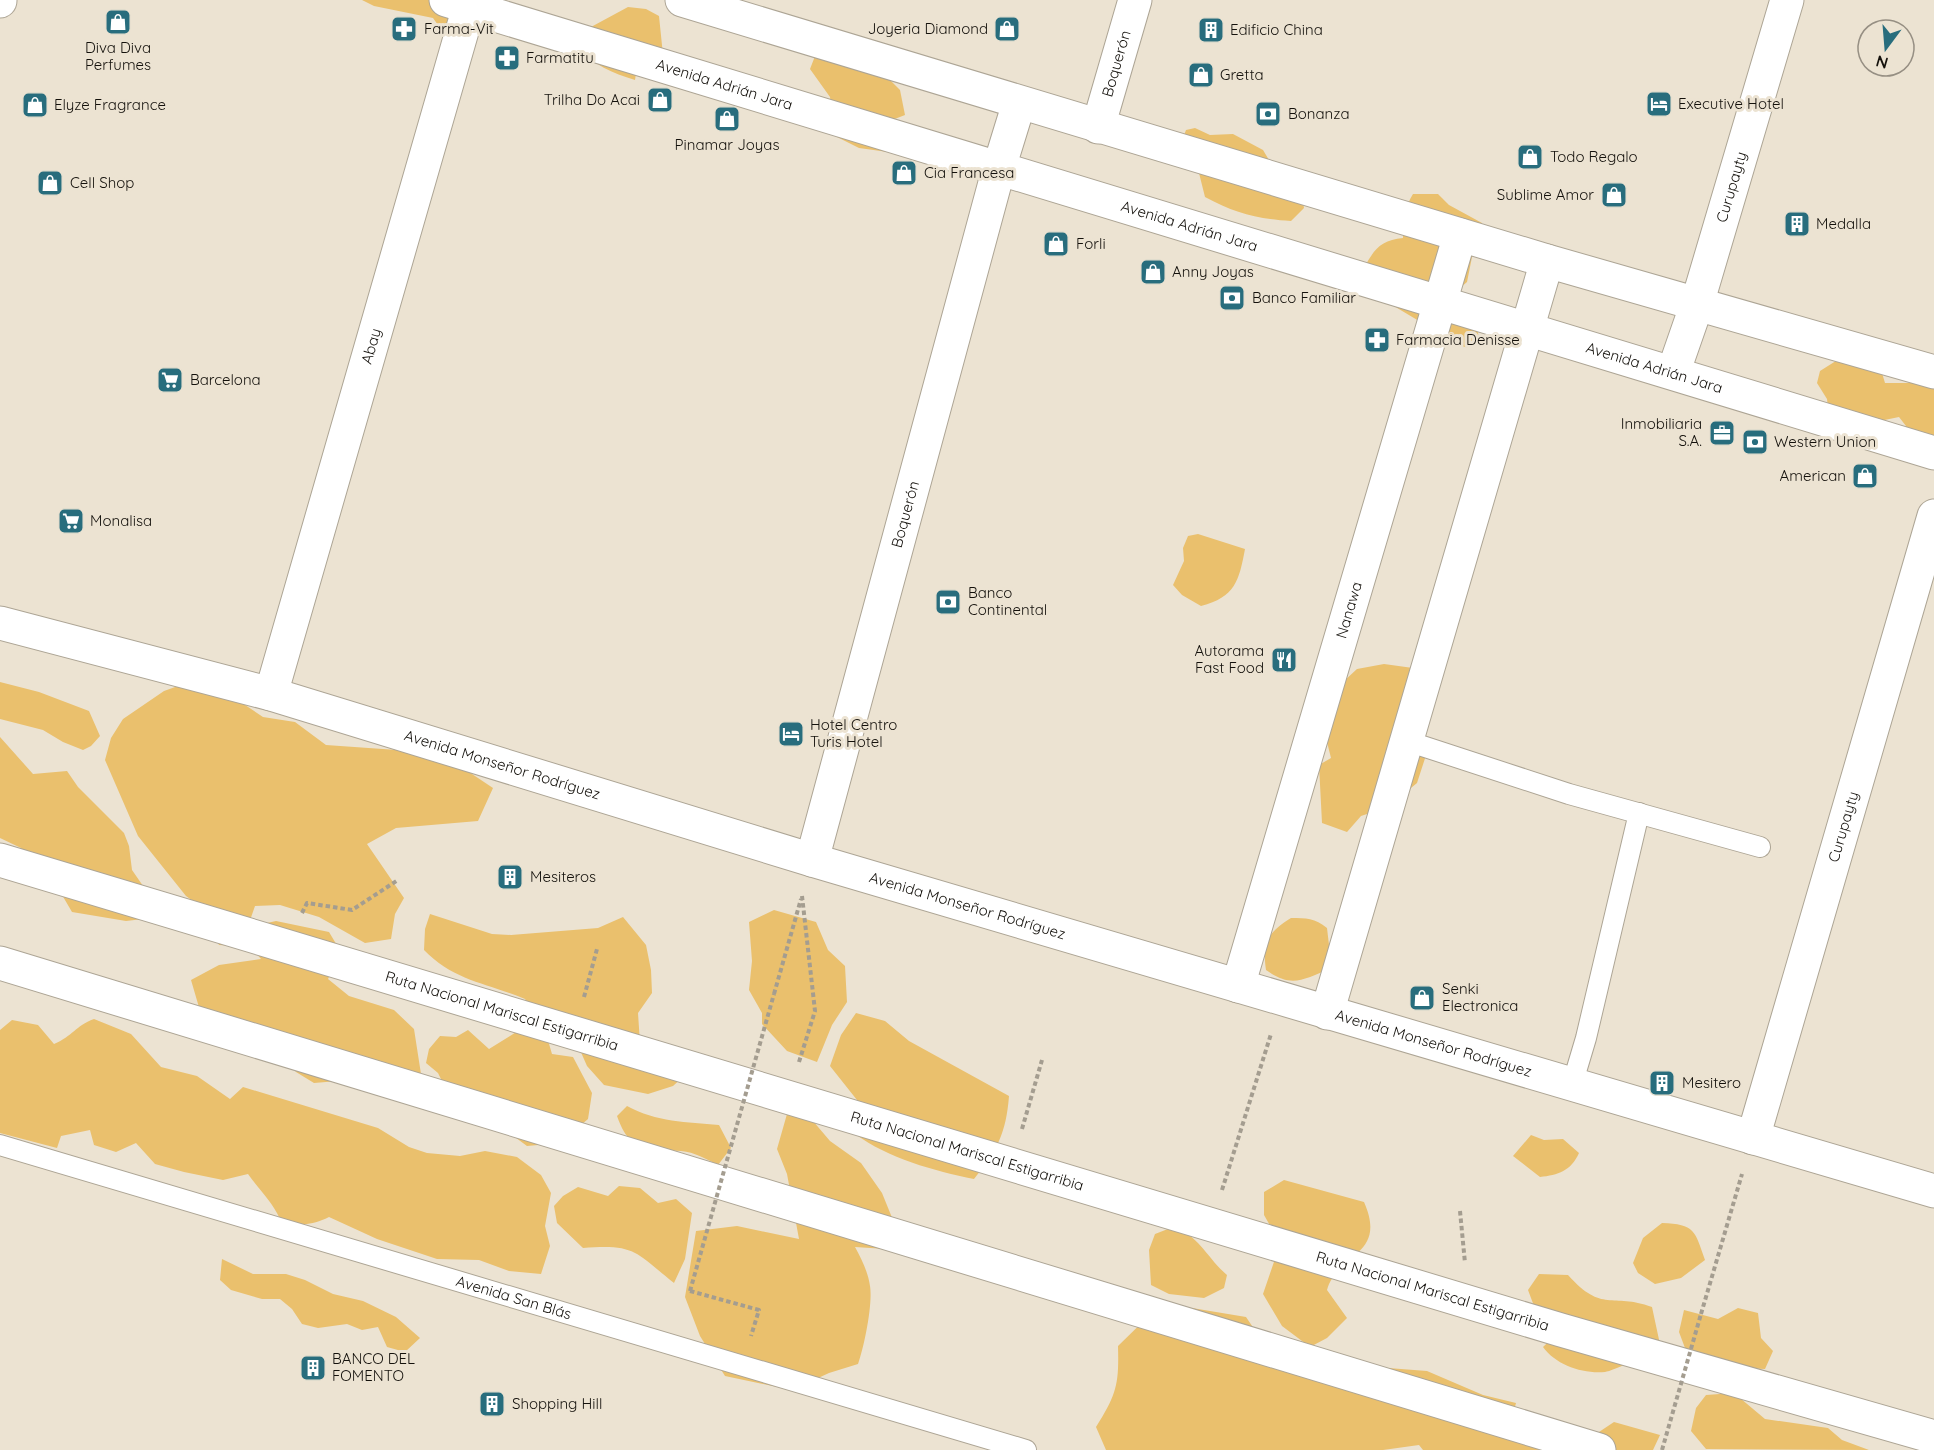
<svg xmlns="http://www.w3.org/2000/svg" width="1934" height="1450" font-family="Quicksand,sans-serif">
<rect width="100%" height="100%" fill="#ece3d2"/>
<g fill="#eac06d">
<polygon points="362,0 457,0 456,29 443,32 433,18 374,6"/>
<path d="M628 7 646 9 659 16 663 55 637 67 635 80C612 73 594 65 577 47L591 27Z"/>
<polygon points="817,51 869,59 900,90 905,115 887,122 888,152 859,148 835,136 830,97 810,69"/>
<path d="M1195 128 1210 135 1233 134 1263 150 1272 165 1301 190 1304 208 1291 221C1256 219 1235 213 1205 197L1198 169 1176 156 1186 130Z"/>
<path d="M1413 194H1438L1449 205 1482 223 1486 250 1472 257 1467 282 1453 294 1477 328 1479 338 1469 348 1441 340 1419 321 1377 296 1365 266C1375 248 1382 240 1403 238 1403 223 1405 206 1413 194Z"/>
<polygon points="1839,359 1882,373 1885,383 1934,383 1934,470 1906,451 1906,426 1899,417 1831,431 1827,399 1817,383 1820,371"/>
<path d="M1198 534 1245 549C1239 581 1235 597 1201 606L1182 595 1173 585 1184 561 1183 548 1188 536Z"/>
<polygon points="1384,664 1413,668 1411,726 1429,746 1417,783 1388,807 1361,816 1347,832 1322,823 1319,765 1331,758 1324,730 1343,682 1357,669"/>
<polygon points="0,682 39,692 89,711 100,736 91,746 83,750 63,742 43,730 0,719"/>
<polygon points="178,686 230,695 263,717 295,722 326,745 397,750 466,770 493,788 478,821 396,828 367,844 404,898 395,914 391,939 365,943 319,917 280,905 255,906 241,946 219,945 204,909 186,896 138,836 105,760 111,738 123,719 164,691"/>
<polygon points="0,737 33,774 67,771 78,787 124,833 129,846 132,870 150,896 143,919 126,921 72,912 58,888 19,855 21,848 0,838"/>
<polygon points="774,910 816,922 828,950 845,966 847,1002 832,1025 817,1062 787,1051 762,1024 762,1013 749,990 752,961 749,922"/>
<path d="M430 914 492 934 511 935 598 928 623 917 646 945 651 970 652 993 638 1013 640 1043 684 1076 673 1086 648 1094 604 1085 587 1066 580 1050 533 1013 525 999C487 983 454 981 424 950L425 929Z"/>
<path d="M1291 918C1306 918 1315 918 1327 928L1329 945 1338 951 1329 969C1303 980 1291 988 1266 970 1262 943 1268 932 1291 918Z"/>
<polygon points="276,921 329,932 341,952 328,979 349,996 394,1010 414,1029 421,1074 314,1083 296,1072 286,1059 280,1030 260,1059 222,1048 208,1038 191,980 219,965 261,959 250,946 258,925"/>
<path d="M856 1013 885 1021 909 1041 1009 1096C1006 1134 997 1150 974 1179 934 1171 888 1158 855 1134L857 1100 830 1066 841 1035Z"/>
<path d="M94 1019 131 1034 161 1067 197 1076 230 1099 243 1087 378 1128 409 1147 427 1153 460 1156 485 1151 517 1157 541 1175 551 1193 545 1226 550 1246 541 1274 509 1271 479 1260 437 1259 377 1239 329 1217C311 1226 300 1226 280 1219 271 1200 260 1191 248 1174L223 1180 184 1172 155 1164 136 1143 116 1152 94 1145 90 1130 61 1136 57 1148 0 1133V1030L12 1020 38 1025 54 1044C73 1036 75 1026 94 1019Z"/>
<polygon points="521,1029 547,1037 552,1054 573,1057 592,1093 588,1119 560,1143 527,1146 444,1085 438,1073 426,1063 429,1049 440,1036 456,1037 468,1030 489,1049"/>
<path d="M627 1106C656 1122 687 1122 719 1125L731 1148 718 1165C693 1152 682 1147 654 1154 632 1142 626 1141 617 1116Z"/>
<path d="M787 1114 813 1121 830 1141 861 1163 882 1193 895 1225 886 1249 855 1247C862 1260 868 1272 870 1286 873 1304 864 1347 858 1364L829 1373 792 1390 725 1376 700 1336 685 1297 696 1231 737 1226 799 1239 787 1174 777 1149Z"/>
<path d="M1531 1135 1544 1140 1563 1139 1579 1153C1571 1171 1558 1175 1540 1177L1513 1156Z"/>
<path d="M1284 1180 1364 1202C1388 1256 1337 1253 1327 1290L1347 1318 1327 1338 1310 1347 1282 1326 1263 1294 1276 1256 1272 1229 1264 1215V1192Z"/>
<path d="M619 1186 640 1188 658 1203 676 1199 692 1213 685 1259 674 1283C635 1252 636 1244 583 1248L557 1223 554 1206 563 1196 578 1187 608 1196Z"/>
<path d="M1662 1223C1695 1224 1695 1231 1705 1260L1681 1278 1655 1284 1638 1273 1633 1263 1643 1238Z"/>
<path d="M1173 1227C1200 1236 1206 1257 1227 1275L1224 1288 1204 1298 1169 1294 1151 1285 1149 1250 1155 1234Z"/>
<polygon points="222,1259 253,1274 286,1274 305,1280 333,1294 363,1301 396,1317 420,1338 405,1352 387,1347 378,1327 362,1330 347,1324 318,1328 302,1324 292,1309 280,1299 262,1299 231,1290 220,1280"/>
<path d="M1539 1274 1568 1275C1603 1314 1611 1292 1652 1307L1661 1349C1651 1353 1613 1371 1605 1372 1582 1374 1556 1365 1543 1347L1561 1330 1534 1306 1528 1290Z"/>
<path d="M1162 1303 1246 1317 1279 1366 1375 1367 1427 1371 1483 1395 1516 1403 1507 1437 1540 1450H1423L1419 1445 1383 1450H1106L1096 1427C1117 1394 1119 1384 1118 1346Z"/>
<polygon points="1738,1308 1758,1313 1761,1338 1773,1351 1765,1369 1724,1367 1685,1348 1679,1332 1684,1310 1718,1319"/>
<polygon points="1734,1393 1765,1419 1828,1428 1842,1440 1869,1450 1706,1449 1691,1431 1696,1408 1706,1395"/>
<polygon points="1614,1422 1660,1435 1653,1450 1572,1450"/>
</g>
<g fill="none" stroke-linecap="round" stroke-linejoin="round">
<g stroke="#ada595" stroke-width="22">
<g id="lane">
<polyline points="1407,741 1569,794 1760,847"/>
<polyline points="1572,1085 1586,1038 1639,813"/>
<path id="s1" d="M0 1145 1026 1450"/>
</g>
</g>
<g stroke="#ada595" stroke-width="35">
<g id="street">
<path id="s2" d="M446 0 1934 453"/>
<polyline points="682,0 1547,261 1934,372"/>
<path id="s3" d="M1098 127 1135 0"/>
<path id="s4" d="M1673 373 1697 304 1787 0"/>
<path id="s5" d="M271 694 471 0"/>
<path id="s6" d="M812 860 999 168 1019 103"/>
<path id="s7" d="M1238 986 1460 235"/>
<polyline points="1327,1013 1547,261"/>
<path id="s8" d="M1753 1138 1934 516"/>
</g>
</g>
<g stroke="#ada595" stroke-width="35">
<g id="secondary">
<polyline points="0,1 0,0"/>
<path id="s9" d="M0 623 271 694 812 860 1934 1191"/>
</g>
</g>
<g stroke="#ada595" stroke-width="35">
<g id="highway">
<path id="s10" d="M0 860 1561 1330 1934 1437"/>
<polyline points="0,963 1599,1450"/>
</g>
</g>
<g stroke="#a49d90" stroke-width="4" stroke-dasharray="4.5 3" stroke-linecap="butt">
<polyline points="302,913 307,903 352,910 398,880"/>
<polyline points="774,994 801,899"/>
<polyline points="584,997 597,949"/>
<polyline points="799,1062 815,1011 802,896"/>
<polyline points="1022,1129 1042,1060"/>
<polyline points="1222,1190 1271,1034"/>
<polyline points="1460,1211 1465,1263"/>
<polyline points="690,1291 759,1310 751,1336"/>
<polyline points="1701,1314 1742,1174"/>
</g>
<use href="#lane" stroke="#fff" stroke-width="20"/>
<use href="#street" stroke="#fff" stroke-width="33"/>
<use href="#secondary" stroke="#fff" stroke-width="33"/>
<use href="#highway" stroke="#fff" stroke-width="33"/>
<g stroke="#a49d90" stroke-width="4" stroke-dasharray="4.5 3" stroke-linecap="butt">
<polyline points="690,1291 774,994"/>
<polyline points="1662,1450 1701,1314"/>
</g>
</g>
<defs>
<g id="shop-square" transform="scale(1.35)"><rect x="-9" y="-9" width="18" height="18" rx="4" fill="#286d7d" stroke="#ece3d2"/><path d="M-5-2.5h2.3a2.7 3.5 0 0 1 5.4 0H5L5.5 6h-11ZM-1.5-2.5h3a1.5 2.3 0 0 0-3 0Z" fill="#fff"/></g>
<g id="pharmacy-square" transform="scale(1.35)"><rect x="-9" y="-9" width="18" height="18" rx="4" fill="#286d7d" stroke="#ece3d2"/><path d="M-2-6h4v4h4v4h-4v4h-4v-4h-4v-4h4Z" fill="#fff"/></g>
<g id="building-square" transform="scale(1.35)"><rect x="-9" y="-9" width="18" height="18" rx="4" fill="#286d7d" stroke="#ece3d2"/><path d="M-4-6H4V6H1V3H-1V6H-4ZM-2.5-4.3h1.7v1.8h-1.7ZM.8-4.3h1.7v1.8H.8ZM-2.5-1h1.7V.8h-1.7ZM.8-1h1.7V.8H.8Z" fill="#fff"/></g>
<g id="hotel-square" transform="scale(1.35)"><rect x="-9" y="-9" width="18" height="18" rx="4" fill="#286d7d" stroke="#ece3d2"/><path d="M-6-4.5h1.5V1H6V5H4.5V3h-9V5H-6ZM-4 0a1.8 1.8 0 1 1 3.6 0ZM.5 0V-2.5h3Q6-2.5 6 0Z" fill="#fff"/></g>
<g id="bank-square" transform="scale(1.35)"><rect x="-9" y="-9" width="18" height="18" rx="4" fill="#286d7d" stroke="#ece3d2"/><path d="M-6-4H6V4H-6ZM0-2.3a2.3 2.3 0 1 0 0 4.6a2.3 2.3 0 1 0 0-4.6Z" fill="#fff"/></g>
<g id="supermarket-square" transform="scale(1.35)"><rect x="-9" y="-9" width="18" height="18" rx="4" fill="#286d7d" stroke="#ece3d2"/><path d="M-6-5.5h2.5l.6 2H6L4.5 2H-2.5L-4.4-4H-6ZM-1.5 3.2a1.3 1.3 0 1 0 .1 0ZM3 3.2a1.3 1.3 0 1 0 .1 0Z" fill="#fff"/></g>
<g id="office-square" transform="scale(1.35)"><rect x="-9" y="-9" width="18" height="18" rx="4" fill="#286d7d" stroke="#ece3d2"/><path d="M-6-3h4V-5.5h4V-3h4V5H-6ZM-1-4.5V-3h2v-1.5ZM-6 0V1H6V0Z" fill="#fff"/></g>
<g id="restaurant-square" transform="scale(1.35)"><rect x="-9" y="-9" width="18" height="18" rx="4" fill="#286d7d" stroke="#ece3d2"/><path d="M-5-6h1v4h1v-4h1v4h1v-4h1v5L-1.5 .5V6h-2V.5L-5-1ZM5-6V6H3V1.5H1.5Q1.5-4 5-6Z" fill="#fff"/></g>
</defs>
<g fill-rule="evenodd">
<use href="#shop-square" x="118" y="22"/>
<use href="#pharmacy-square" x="404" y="29"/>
<use href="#shop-square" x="1007" y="29"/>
<use href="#building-square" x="1211" y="30"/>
<use href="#pharmacy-square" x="507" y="58"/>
<use href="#shop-square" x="1201" y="75"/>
<use href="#shop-square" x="660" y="100"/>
<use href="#hotel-square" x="1659" y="104"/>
<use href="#shop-square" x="35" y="105"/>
<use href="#bank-square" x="1268" y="114"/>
<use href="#shop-square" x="727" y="119"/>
<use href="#shop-square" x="1530" y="157"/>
<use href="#shop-square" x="904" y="173"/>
<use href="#shop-square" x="50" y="183"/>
<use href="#shop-square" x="1614" y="195"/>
<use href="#building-square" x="1797" y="224"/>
<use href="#shop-square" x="1056" y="244"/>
<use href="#shop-square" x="1153" y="272"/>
<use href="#bank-square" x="1232" y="298"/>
<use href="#pharmacy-square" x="1377" y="340"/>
<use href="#supermarket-square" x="170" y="380"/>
<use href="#office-square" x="1722" y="433"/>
<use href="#bank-square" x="1755" y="442"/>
<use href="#shop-square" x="1865" y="476"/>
<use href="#supermarket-square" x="71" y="521"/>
<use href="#bank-square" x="948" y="602"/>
<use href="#restaurant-square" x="1284" y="660"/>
<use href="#hotel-square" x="791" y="734"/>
<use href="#building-square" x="510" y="877"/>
<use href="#shop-square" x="1422" y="998"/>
<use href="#building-square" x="1662" y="1083"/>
<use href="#building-square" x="313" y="1368"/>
<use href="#building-square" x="492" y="1404"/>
</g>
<g text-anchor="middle" stroke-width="6" stroke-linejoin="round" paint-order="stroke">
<g font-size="15" fill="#14110c" stroke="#ece3d2" text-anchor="start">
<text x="424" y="34">Farma-Vit</text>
<text x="988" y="34" text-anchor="end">Joyeria Diamond</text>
<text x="1230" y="35">Edificio China</text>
<text x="118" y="53" text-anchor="middle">Diva Diva<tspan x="118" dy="17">Perfumes</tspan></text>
<text x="526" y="63">Farmatitu</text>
<text x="1220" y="80">Gretta</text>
<text x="640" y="105" text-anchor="end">Trilha Do Acai</text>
<text x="1678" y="109">Executive Hotel</text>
<text x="54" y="110">Elyze Fragrance</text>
<text x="1288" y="119">Bonanza</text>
<text x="727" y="150" text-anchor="middle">Pinamar Joyas</text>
<text x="1550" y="162">Todo Regalo</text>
<text x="924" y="178">Cia Francesa</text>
<text x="70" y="188">Cell Shop</text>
<text x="1594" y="200" text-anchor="end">Sublime Amor</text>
<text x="1816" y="229">Medalla</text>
<text x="1076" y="249">Forli</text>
<text x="1172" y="277">Anny Joyas</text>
<text x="1252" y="303">Banco Familiar</text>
<text x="1396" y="345">Farmacia Denisse</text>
<text x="190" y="385">Barcelona</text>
<text x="1702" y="429" text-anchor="end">Inmobiliaria<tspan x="1702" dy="17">S.A.</tspan></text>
<text x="1774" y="447">Western Union</text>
<text x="1846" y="481" text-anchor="end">American</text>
<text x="90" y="526">Monalisa</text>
<text x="968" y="598">Banco<tspan x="968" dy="17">Continental</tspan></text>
<text x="1264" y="656" text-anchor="end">Autorama<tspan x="1264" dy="17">Fast Food</tspan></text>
<text x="810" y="730">Hotel Centro<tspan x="810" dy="17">Turis Hotel</tspan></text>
<text x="530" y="882">Mesiteros</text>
<text x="1442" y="994">Senki<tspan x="1442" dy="17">Electronica</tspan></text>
<text x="1682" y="1088">Mesitero</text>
<text x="332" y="1364">BANCO DEL<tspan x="332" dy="17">FOMENTO</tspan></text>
<text x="512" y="1409">Shopping Hill</text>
</g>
<g font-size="15" fill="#14110c" stroke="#ece3d2">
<text dy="5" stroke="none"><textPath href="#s3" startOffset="66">Boquerón</textPath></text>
<text dy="5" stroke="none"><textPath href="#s2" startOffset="291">Avenida Adrián Jara</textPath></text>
<text dy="5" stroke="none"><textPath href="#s4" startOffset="195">Curupayty</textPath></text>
<text dy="5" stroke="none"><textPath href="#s2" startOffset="777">Avenida Adrián Jara</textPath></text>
<text dy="5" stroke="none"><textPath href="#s5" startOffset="362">Abay</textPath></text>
<text dy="5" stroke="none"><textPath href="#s2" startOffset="1263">Avenida Adrián Jara</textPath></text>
<text dy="5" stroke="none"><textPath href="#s6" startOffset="358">Boquerón</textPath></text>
<text dy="5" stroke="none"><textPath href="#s7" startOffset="392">Nanawa</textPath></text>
<text dy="5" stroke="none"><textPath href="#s9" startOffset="522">Avenida Monseñor Rodríguez</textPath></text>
<text dy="5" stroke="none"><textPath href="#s8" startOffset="324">Curupayty</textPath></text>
<text dy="5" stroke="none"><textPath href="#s9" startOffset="1008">Avenida Monseñor Rodríguez</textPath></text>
<text dy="5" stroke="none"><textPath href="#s10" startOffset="524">Ruta Nacional Mariscal Estigarribia</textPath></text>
<text dy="5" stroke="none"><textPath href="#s9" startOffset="1494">Avenida Monseñor Rodríguez</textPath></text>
<text dy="5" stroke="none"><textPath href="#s10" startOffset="1010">Ruta Nacional Mariscal Estigarribia</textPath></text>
<text dy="5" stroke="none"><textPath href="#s10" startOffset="1496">Ruta Nacional Mariscal Estigarribia</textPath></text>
<text dy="5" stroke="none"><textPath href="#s1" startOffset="536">Avenida San Blás</textPath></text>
</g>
</g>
<g transform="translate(1886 48) rotate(196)"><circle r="28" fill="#ece3d2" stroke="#968f83" stroke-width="1.5"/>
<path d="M0-4.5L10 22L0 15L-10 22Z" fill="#286d7d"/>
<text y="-9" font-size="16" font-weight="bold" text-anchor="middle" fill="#14110c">N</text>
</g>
</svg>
